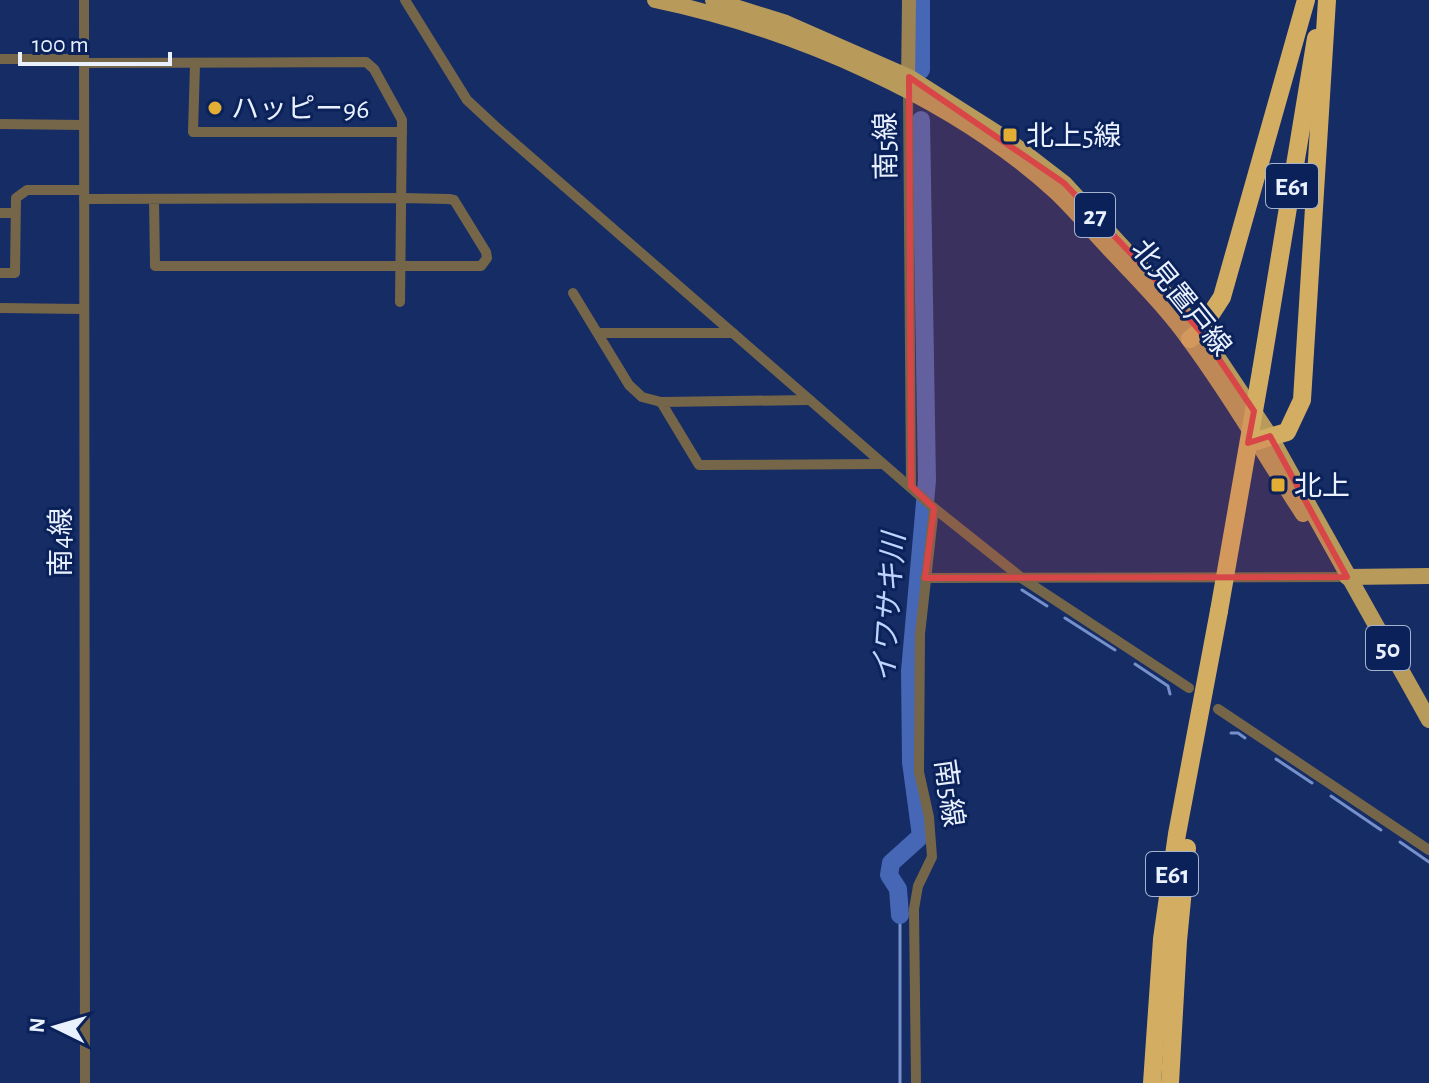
<svg xmlns="http://www.w3.org/2000/svg" width="1429" height="1083" font-family="'Alegreya Sans','Noto Sans JP',sans-serif">
<rect width="100%" height="100%" fill="#152c65"/>
<g fill="none" stroke-linecap="round" stroke-linejoin="round">
<g stroke="#7690cb" stroke-width="3">
<polyline points="924,511 928,514"/>
<polyline points="1022,590 1047,606"/>
<polyline points="1065,618 1115,650"/>
<polyline points="1135,664 1168,686 1170,694"/>
<polyline points="1231,733 1238,733 1245,738"/>
<polyline points="1276,759 1312,783"/>
<polyline points="1331,796 1381,830"/>
<polyline points="1400,842 1429,862"/>
<polyline points="900,915 900,1083"/>
</g>
<g stroke="#4567b5" stroke-width="18">
<polyline points="921,0 921,70"/>
<polyline points="900,915 898,889 889,875 891,863 921,836 911,762 910,671 927,480 921,120"/>
</g>
<g stroke="#756649" stroke-width="10">
<polyline points="84,0 85,1083"/>
<polyline points="405,0 467,100 495,126 934,508 1023,579 1189,688"/>
<polyline points="0,59 84,59"/>
<polyline points="84,63 366,62 374,69 402,120 400,302"/>
<polyline points="195,64 193,132 402,132"/>
<polyline points="908,92 911,486"/>
<polyline points="0,124 84,125"/>
<polyline points="84,199 402,198 449,199 454,200 486,252 487,258 481,266 155,266 154,199"/>
<polyline points="0,213 15,213"/>
<polyline points="0,273 15,273 16,198 27,190 84,190"/>
<polyline points="573,293 629,385 642,397 661,402"/>
<polyline points="0,308 84,309"/>
<polyline points="599,333 733,333"/>
<polyline points="810,400 661,402 699,465 883,464"/>
<polyline points="925,578 1347,577"/>
<polyline points="1218,709 1429,850"/>
<polyline points="916,1083 914,909 918,886 932,857 929,817 919,772 920,634 934,508"/>
</g>
<polyline stroke="#9b8354" stroke-width="14" points="908,84 909,0"/>
<g stroke="#b89a5b" stroke-width="16">
<path d="M655 0C793 29 951 96 1056 192 1078 213 1097 237 1118 258 1143 285 1169 311 1190 341 1231 396 1265 456 1303 514"/>
<polyline points="713,0 786,23 909,77 1008,140 1064,183 1200,331 1270,436 1429,720"/>
<polyline points="1347,577 1429,576"/>
</g>
<g stroke="#d3ae62" stroke-width="18">
<polyline points="1190,339 1200,331 1222,297 1306,0"/>
<polyline points="1261,371 1316,38"/>
<polyline points="1256,441 1287,432 1302,400 1327,0"/>
<polyline points="1152,1083 1162,939 1177,834 1219,611"/>
<polyline points="1170,1083 1178,941 1187,848"/>
</g>
<polyline stroke="#d3ae62" stroke-width="18" points="1219,611 1261,371"/>
</g>
<path fill="#d94648" fill-opacity="0.2" stroke="#d94648" stroke-width="6" stroke-linejoin="round" d="M909 77 1064 183 1156 280 1200 331 1254 411 1248 443 1270 436 1347 577 925 578 934 508 911 486Z"/>
<g fill="#e2af34" stroke="#0b2159" stroke-width="3">
<circle cx="215" cy="108" r="8"/>
<rect x="1002" y="127" width="16" height="16" rx="4"/>
<rect x="1270" y="477" width="16" height="16" rx="4"/>
</g>
<g text-anchor="middle" stroke-width="6" stroke-linejoin="round" paint-order="stroke">
<g fill="#0b2159" stroke="#a6b3cd" stroke-width="2">
<rect x="1266" y="164" width="52" height="44" rx="6"/>
<rect x="1075" y="193" width="40" height="44" rx="6"/>
<rect x="1366" y="626" width="44" height="44" rx="6"/>
<rect x="1146" y="852" width="52" height="44" rx="6"/>
</g>
<g font-size="26" font-weight="bold" fill="#e9f1ff">
<text x="1292" y="195">E61</text>
<text x="1095" y="224">27</text>
<text x="1388" y="657">50</text>
<text x="1172" y="883">E61</text>
</g>
<g font-size="28" fill="#e9f1ff" stroke="#0b2159" text-anchor="start">
<text x="231" y="118">ハッピー96</text>
<text x="1026" y="145">北上5線</text>
<text x="1294" y="495">北上</text>
</g>
<g font-size="28" fill="#e9f1ff" stroke="#0b2159">
<text transform="translate(885 146) rotate(-91)" y="10">南5線</text>
<text transform="translate(1182 297) rotate(51)" y="10">北見置戸線</text>
<text transform="translate(60 542) rotate(-90)" y="10">南4線</text>
<text transform="translate(950 793) rotate(82)" y="10">南5線</text>
</g>
<g font-size="30" font-style="italic" fill="#bed3fd" stroke="#0b2159">
<text transform="translate(889 608) rotate(-86)" y="10">イワサキ川</text>
</g>
</g>
<g transform="translate(56 1027) rotate(275)" stroke="#0b2159" stroke-width="6" paint-order="stroke">
<path d="M0-6L14 30L0 20L-14 30Z" fill="#e9f1ff"/>
<text y="-12" font-size="22" font-weight="bold" text-anchor="middle" fill="#e9f1ff">N</text>
</g>
<path d="M20 52v12h150v-12" fill="none" stroke="#e9f1ff" stroke-width="4"/>
<text x="32" y="52" font-size="24" fill="#e9f1ff" stroke="#0b2159" stroke-width="6" paint-order="stroke">100 m</text>
</svg>
